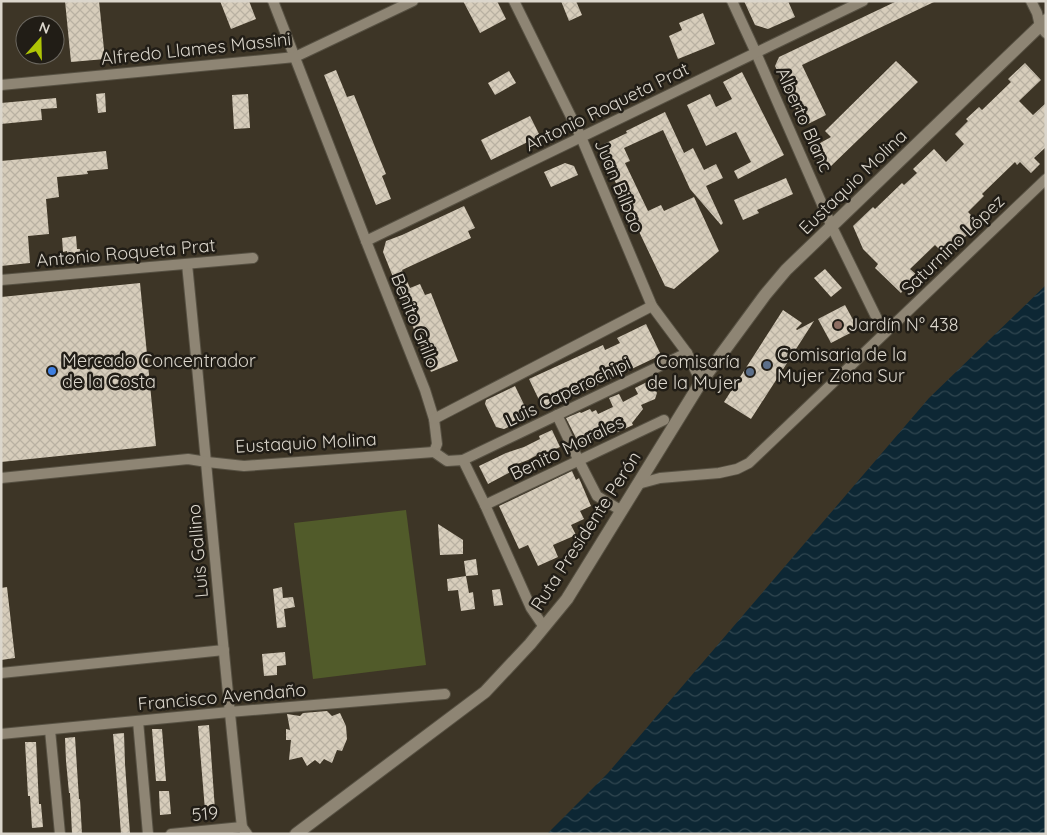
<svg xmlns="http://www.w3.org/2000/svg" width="1047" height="835" font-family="Quicksand,sans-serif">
<defs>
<pattern id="water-waves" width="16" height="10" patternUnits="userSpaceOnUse" patternTransform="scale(1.25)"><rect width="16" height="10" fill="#0d2734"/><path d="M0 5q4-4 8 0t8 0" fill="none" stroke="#304650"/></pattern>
<pattern id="building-cross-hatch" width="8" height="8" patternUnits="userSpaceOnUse" patternTransform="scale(1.25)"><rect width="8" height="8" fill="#d7cdbb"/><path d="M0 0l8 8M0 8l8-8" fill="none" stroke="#b9b1a2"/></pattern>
</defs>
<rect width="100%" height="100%" fill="#3d3526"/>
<polygon fill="#515b2a" points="406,510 426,665 313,679 294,523"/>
<polygon fill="url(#water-waves)" points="1046,285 1046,834 547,834 608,773 929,398"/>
<g fill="url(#building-cross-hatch)">
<polygon points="65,1 99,1 105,59 71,62"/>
<polygon points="220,1 249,1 256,19 231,29"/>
<polygon points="463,1 497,1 506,19 480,33"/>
<polygon points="561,1 576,1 582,15 569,21"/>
<polygon points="744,1 788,1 795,17 768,29 755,25"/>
<polygon points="897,1 936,1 802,65 826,115 804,126 775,66 779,57"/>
<polygon points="703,13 715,44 678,59 669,36 682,30 679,23"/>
<polygon points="896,61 918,82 830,167 823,165 813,147 831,137 825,131"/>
<polygon points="1025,63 1041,80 1019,101 1033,115 1046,103 1046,147 1034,158 1040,164 1031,173 1020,162 1017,165 1015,162 982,194 984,196 968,212 979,223 955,247 952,244 943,253 935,245 910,269 920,278 907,290 905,288 901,293 875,268 878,264 863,249 853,226 873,207 875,209 902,183 904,185 917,173 913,169 934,149 946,162 964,144 955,134 968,121 966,119 979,107 982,110 1011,82 1008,79"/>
<polygon points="336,70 347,97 354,95 386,174 382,176 391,199 376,205 324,75"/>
<polygon points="509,71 516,83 495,95 488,83"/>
<polygon points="742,72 784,155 738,179 734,171 751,162 736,132 706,146 687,105 710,94 716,107 732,99 723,82"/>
<polygon points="105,93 106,112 98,113 96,94"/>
<polygon points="248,94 250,128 234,129 232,95"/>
<polygon points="56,98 57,108 41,109 42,120 1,124 1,103"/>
<polygon points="665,112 684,153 693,148 704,170 716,164 723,178 706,186 723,223 721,225 690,189 663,130 624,148 630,161 625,163 648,211 661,205 664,211 694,197 719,251 674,289 665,286 601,152 604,144 627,133 626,131"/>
<polygon points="530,116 540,136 491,160 481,140"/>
<polygon points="106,151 108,169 87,171 88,174 57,177 59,197 46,199 49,234 28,236 30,263 1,266 1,161"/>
<polygon points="565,163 574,166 578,175 551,187 544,172"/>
<polygon points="786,178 793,194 757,210 759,213 743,220 734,200"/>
<polygon points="464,206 475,228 468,231 471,238 402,270 410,288 420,284 425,295 431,293 458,361 431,372 383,252 386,241 402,235"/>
<polygon points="76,236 77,249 80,249 81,258 68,260 67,251 63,252 62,238"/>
<polygon points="825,269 842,288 831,297 814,278"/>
<polygon points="140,283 156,446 1,462 1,297"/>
<polygon points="845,305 858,329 831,343 818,319"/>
<polygon points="783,310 802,323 796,329 797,330 814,321 751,419 724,402"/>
<polygon points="646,324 661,355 579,394 576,388 552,400 554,404 546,407 543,401 540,402 529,379 603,345 605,350 620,343 617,338"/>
<polygon points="651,380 657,393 655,399 641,405 643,409 632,423 633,425 611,435 609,432 580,446 566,418 580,412 581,413 590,409 592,412 596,410 598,414 613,407 609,398 619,394 623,402 638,394 635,388"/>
<polygon points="515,386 530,417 504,429 496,427 485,404 486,400"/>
<polygon points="552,430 560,447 547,453 546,450 528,460 512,466 514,470 488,484 479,466 506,453 524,447 540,439 539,436"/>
<polygon points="572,471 576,480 579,478 591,506 580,511 584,519 571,525 576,535 553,545 558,557 538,566 528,545 519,549 499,506"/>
<polygon points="438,524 463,540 463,554 440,555"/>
<polygon points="476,559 478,575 466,576 464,561"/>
<polygon points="466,576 469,593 473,592 475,609 461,611 458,590 448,591 447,579"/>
<polygon points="7,587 15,658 1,660 1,588"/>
<polygon points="282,587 283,598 293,597 295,607 284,609 286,627 277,628 273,589"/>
<polygon points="500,589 503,605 494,606 492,590"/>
<polygon points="285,652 286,665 277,666 277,675 264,676 262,654"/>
<polygon points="327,711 332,716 340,713 346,726 347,739 342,751 337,750 332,763 324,759 320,764 315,760 307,766 302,757 289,760 291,740 286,740 286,729 290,730 287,714 300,716 303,713"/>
<polygon points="209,725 215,810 205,810 198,726"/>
<polygon points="152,729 162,729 166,781 156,781"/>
<polygon points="124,733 125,764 130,834 121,834 115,757 113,734"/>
<polygon points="75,737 79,799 80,799 82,834 72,834 70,793 69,793 66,761 65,738"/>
<polygon points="25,742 36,742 39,804 41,804 43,827 32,828 30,796 28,796"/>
<polygon points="159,791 169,791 171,814 160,815"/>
</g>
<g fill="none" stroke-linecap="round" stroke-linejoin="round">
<g stroke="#575143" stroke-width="12">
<g id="minor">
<polyline points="273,1 366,241 425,390 434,419 437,444 434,452"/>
<polyline points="514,1 581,137 652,306 687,353 701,382"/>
<polyline points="732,1 756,53 832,227 884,333"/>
<polyline points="1031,1 1037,13 1040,26 1046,33"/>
<polyline points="1,85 295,57 413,1"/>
<polyline points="366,241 863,1"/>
<path d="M187 264C206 452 221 640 242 827L247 834"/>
<polyline points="1,280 253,258"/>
<polyline points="557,415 579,461 597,496 622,511"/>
<polyline points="434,419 652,306"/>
<polyline points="434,452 447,461 463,460 485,505 531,608 544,627"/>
<polyline points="463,460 687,353"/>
<polyline points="1,478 188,459 207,462 244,466 434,452"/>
<polyline points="638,484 660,478 719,473 737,469 749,463 1046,179"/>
<polyline points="485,505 664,420"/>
<polyline points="1,673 224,650"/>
<polyline points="138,721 148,834"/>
<polyline points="50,730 60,834"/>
<polyline points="1,734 229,712 445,694"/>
<polyline points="171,834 242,827"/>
</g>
</g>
<g stroke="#575143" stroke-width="14">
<polyline id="secondary" points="296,834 485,692 530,644 567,599 701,382 765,295 786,270 1046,20"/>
</g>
<use href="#minor" stroke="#8e8574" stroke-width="10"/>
<use href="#secondary" stroke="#8e8574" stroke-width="12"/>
</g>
<circle fill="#8d6e63" stroke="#211d16" stroke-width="2" cx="838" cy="325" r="5"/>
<g fill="#5c6f8a" stroke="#211d16" stroke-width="2">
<circle cx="767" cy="365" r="5"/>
<circle cx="750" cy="372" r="5"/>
</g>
<circle fill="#3f7fe0" stroke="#211d16" stroke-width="2" cx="52" cy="371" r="5"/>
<g text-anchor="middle" stroke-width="5" stroke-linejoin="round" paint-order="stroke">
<g font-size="18" fill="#dbd6cc" stroke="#211d16">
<text transform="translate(196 49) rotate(-6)" y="6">Alfredo Llames Massini</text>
<text transform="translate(607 107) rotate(-26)" y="6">Antonio Roqueta Prat</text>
<text transform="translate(804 120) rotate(66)" y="6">Alberto Blanc</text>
<text transform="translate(853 182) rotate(-44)" y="6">Eustaquio Molina</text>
<text transform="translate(619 186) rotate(67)" y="6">Juan Bilbao</text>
<text transform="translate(953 245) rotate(-44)" y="6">Saturnino López</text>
<text transform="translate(126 253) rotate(-5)" y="6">Antonio Roqueta Prat</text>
<text transform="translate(415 321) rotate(68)" y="6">Benito Grillo</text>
<text transform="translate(568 392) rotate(-26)" y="6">Luis Caperochipi</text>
<text transform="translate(306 443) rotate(-3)" y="6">Eustaquio Molina</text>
<text transform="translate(567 448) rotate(-26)" y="6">Benito Morales</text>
<text transform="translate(586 531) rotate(-57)" y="6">Ruta Presidente Perón</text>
<text transform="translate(198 551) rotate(-95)" y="6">Luis Gallino</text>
<text transform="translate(222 697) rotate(-5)" y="6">Francisco Avendaño</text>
<text transform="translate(205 814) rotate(-5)" y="6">519</text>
</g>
<g font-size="18" fill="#dbd6cc" stroke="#211d16" text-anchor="start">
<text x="848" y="331">Jardín N° 438</text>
<text x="777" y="361">Comisaria de la<tspan x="777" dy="21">Mujer Zona Sur</tspan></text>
<text x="62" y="367">Mercado Concentrador<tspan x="62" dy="21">de la Costa</tspan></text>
<text x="740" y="368" text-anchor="end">Comisaría<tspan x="740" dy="21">de la Mujer</tspan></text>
</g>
</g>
<rect width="1047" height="835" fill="none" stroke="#dbd6cc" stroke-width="5"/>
<g transform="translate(40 40) rotate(20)"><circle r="24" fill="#211d16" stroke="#6b675f"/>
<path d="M0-4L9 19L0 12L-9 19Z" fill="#afc505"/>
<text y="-8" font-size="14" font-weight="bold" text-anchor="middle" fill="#dbd6cc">N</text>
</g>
</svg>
